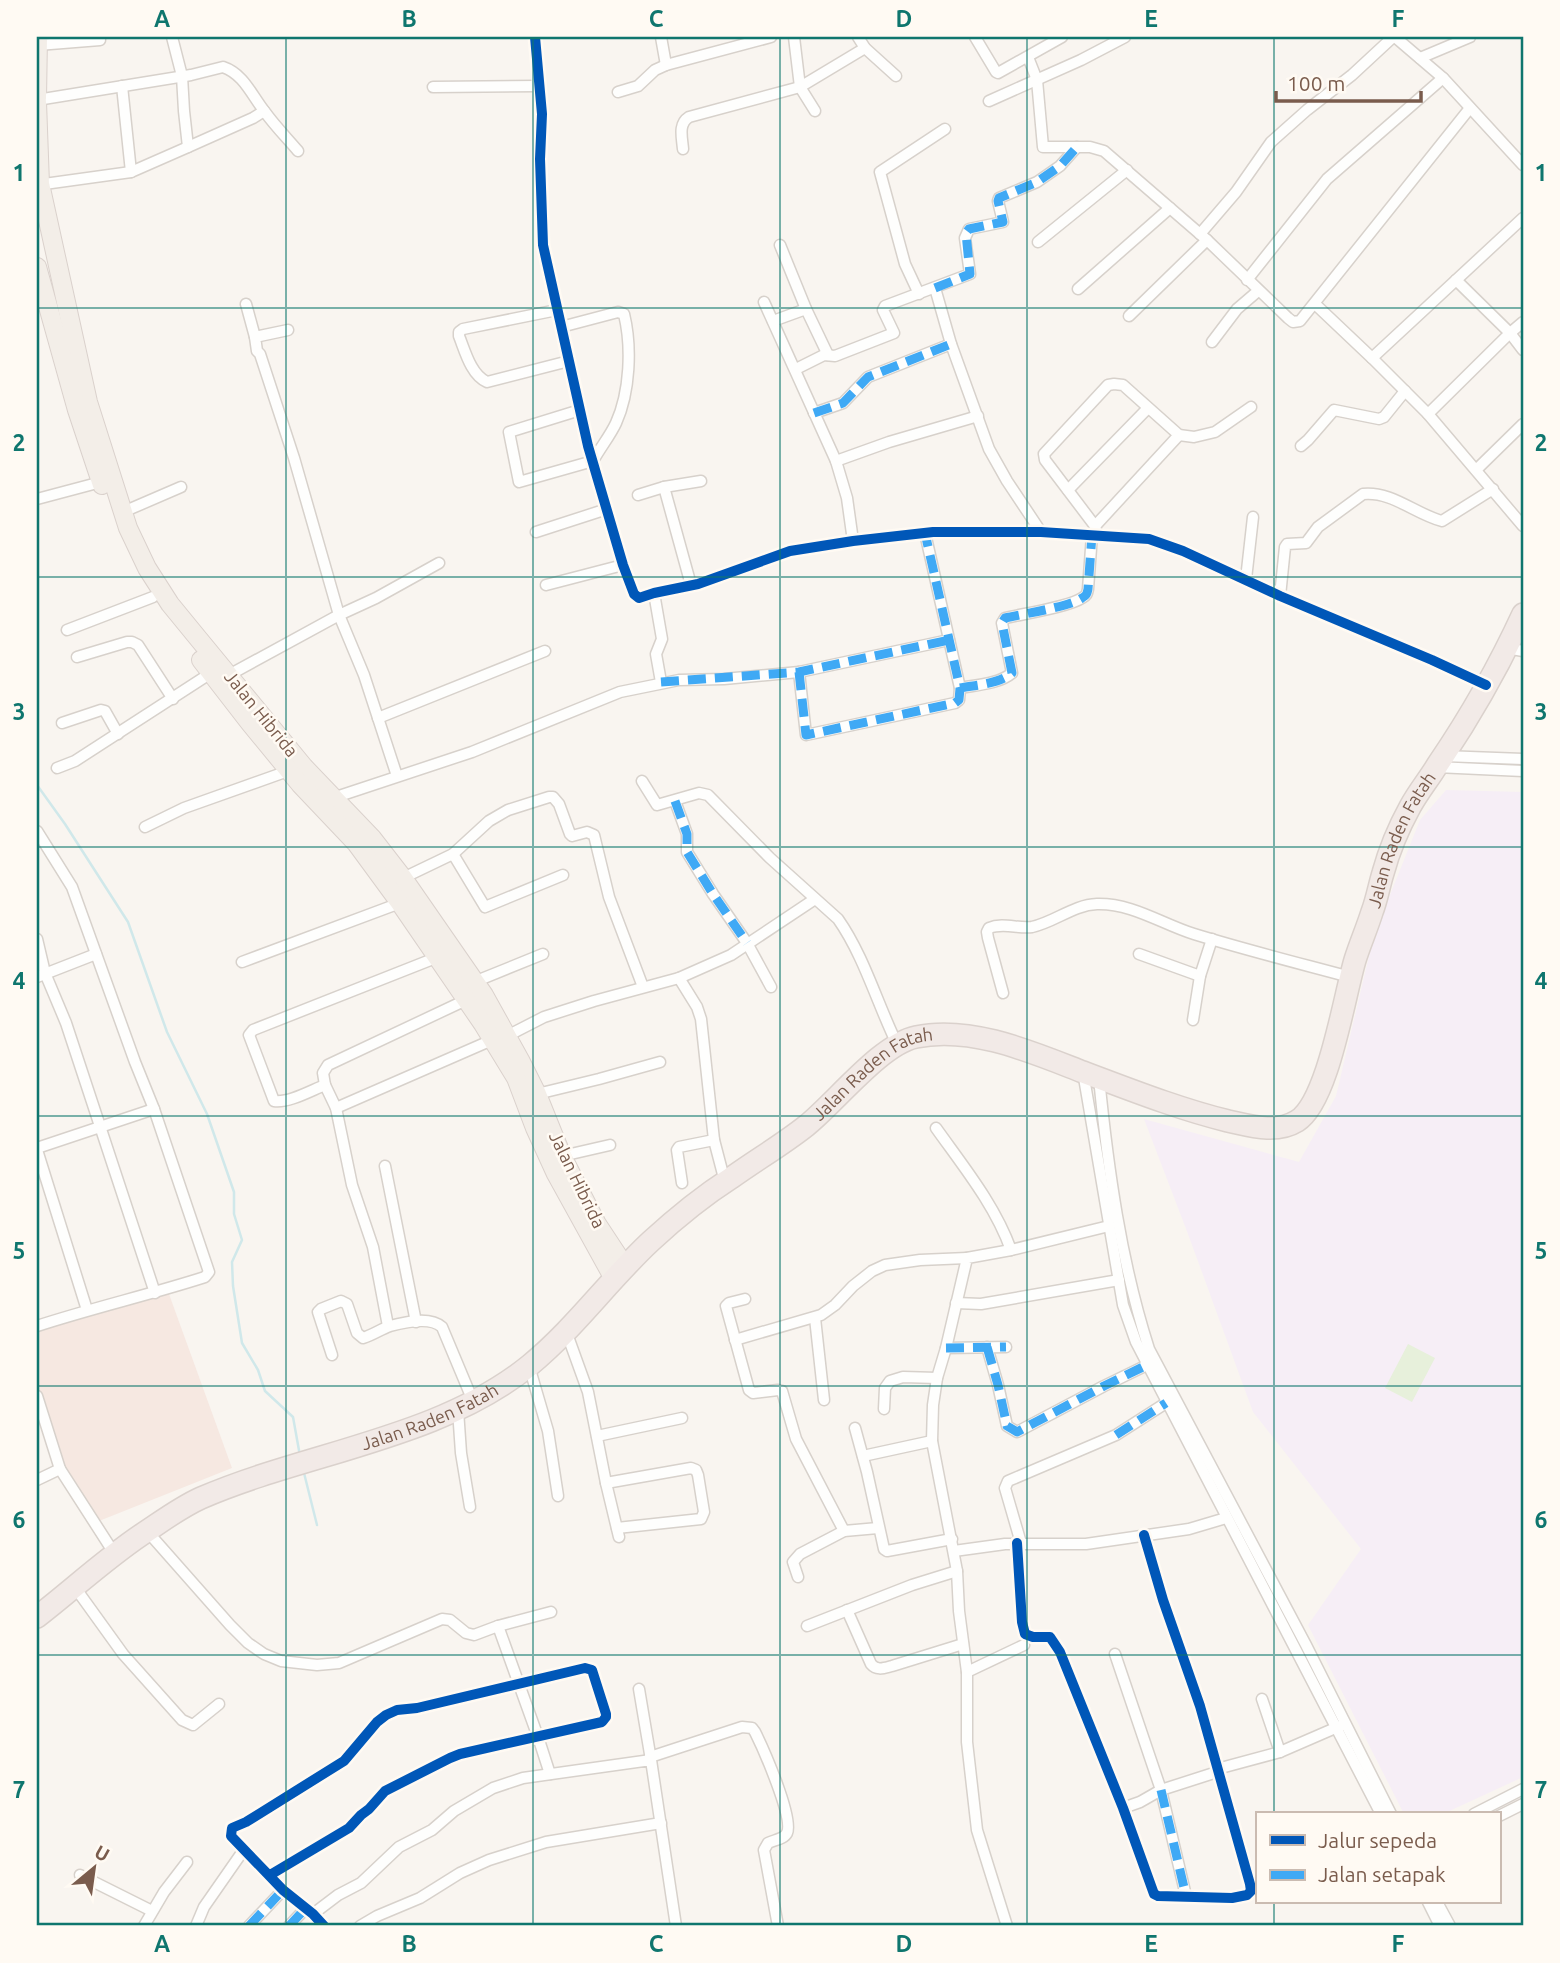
<svg xmlns="http://www.w3.org/2000/svg" width="1560" height="1963" font-family="Ubuntu,sans-serif">
<rect width="100%" height="100%" fill="#f9f5f0"/>
<polygon fill="#f6e8e1" points="165,1283 232,1468 99,1521 50,1444 37,1396 37,1329"/>
<polygon fill="#f6eef6" points="1446,790 1523,792 1523,1777 1443,1814 1404,1814 1308,1625 1361,1549 1253,1412 1188,1234 1144,1119 1299,1162 1336,1096 1374,935 1420,820"/>
<polygon fill="#e7f0db" points="1408,1344 1435,1358 1412,1402 1385,1388"/>
<g fill="none" stroke-linecap="round" stroke-linejoin="round">
<g stroke="#d0e8ea" stroke-width="2.5">
<polyline points="37,785 65,824 128,922 167,1032 207,1114 234,1192 234,1214 242,1240 232,1262 233,1286 242,1343 258,1370 265,1391 293,1417 300,1456"/>
<polyline points="304,1473 317,1525"/>
</g>
<g stroke="#d7d1cb" stroke-width="13">
<g id="street">
<polyline points="172,37 182,76 184,111 188,147"/>
<polyline points="535,37 542,114 540,159 543,245 588,446 623,565 634,594 639,598 654,593 698,584 790,551 853,541 933,532 1041,532 1149,539 1183,551 1280,596 1432,660 1486,685"/>
<polyline points="661,37 666,65"/>
<polyline points="794,37 800,87 815,111"/>
<polyline points="858,37 865,48 896,76"/>
<polyline points="975,37 996,72 998,73 1062,37"/>
<polyline points="1395,37 1443,78 1523,165"/>
<polyline points="38,45 100,40"/>
<polyline points="1028,57 1037,80 1043,147 1090,147 1104,151 1207,240 1129,316"/>
<polyline points="1420,58 1470,37"/>
<polyline points="122,86 131,172"/>
<polyline points="433,87 539,86"/>
<polyline points="618,92 638,86 655,70 666,65 771,37"/>
<path d="M37 100 191 75 223 67C244 74 252 96 265 112 275 126 287 138 298 151"/>
<polyline points="989,101 1081,60 1125,37"/>
<path d="M683 149C682 137 678 124 689 117L800 87 865 48"/>
<polyline points="37,185 131,172 188,147 253,118 264,111"/>
<polyline points="1200,234 1236,192 1271,142 1307,110 1352,75 1393,37"/>
<polyline points="1207,240 1288,318 1293,322 1300,321 1470,108"/>
<polyline points="1038,242 1127,170"/>
<polyline points="780,245 806,309 828,355"/>
<polyline points="1247,280 1327,179 1443,78"/>
<polyline points="935,288 951,344 989,449 1007,481 1041,532"/>
<polyline points="1078,289 1170,208"/>
<polyline points="919,294 905,264 880,172 945,129"/>
<polyline points="764,302 836,461 847,498 853,541"/>
<polyline points="246,304 255,337"/>
<polyline points="1315,304 1372,358 1428,414 1523,526"/>
<path d="M557 310 463 329 459 332V336C465 351 471 375 487 382L569 361"/>
<polyline points="773,321 806,309"/>
<polyline points="1523,322 1510,333 1523,350"/>
<path d="M561 327 618 312 624 314C632 347 630 392 616 423 610 436 600 448 593 461L519 482 509 432 580 410"/>
<polyline points="288,330 255,337 257,351 260,354 294,458 339,615 364,675 397,776"/>
<polyline points="1212,342 1237,309 1258,291"/>
<polyline points="1372,358 1523,218"/>
<polyline points="796,369 824,355 835,356 894,333 883,310 885,306 970,274 965,238 969,229 1003,222 998,201 999,198 1037,182 1060,166 1077,147"/>
<polyline points="814,413 843,403 868,377 951,344"/>
<polyline points="1428,414 1510,333 1456,280"/>
<polyline points="1301,446 1308,440 1334,410 1379,419 1384,417 1405,391"/>
<polyline points="836,461 889,442 978,416"/>
<polyline points="1476,470 1523,424"/>
<polyline points="664,487 691,585"/>
<polyline points="1068,490 1148,408"/>
<polyline points="638,495 664,487 701,481"/>
<polyline points="37,499 101,482"/>
<polyline points="123,512 181,487"/>
<polyline points="1095,526 1179,435"/>
<polyline points="536,532 607,509"/>
<polyline points="1097,535 1095,526 1045,460 1044,454 1108,385 1114,384 1123,385 1179,435 1194,437 1215,432 1251,407"/>
<polyline points="1246,579 1253,517"/>
<polyline points="546,585 623,565"/>
<polyline points="654,593 662,639 656,654 661,682"/>
<path d="M1280 596 1285 547 1287 544 1306 543 1318 527 1363 494C1392 491 1415 514 1442 521L1493 489"/>
<polyline points="67,630 153,597"/>
<polyline points="1507,648 1523,651"/>
<polyline points="77,657 127,642 132,642 138,645 173,699"/>
<polyline points="799,672 806,735 955,703 959,700 960,688 925,533"/>
<polyline points="229,675 339,615 376,598 439,563"/>
<path d="M960 688C976 685 999 684 1012 673L1002 623 1005 618C1022 614 1069 607 1082 598 1087 595 1087 594 1088 589L1092 535"/>
<polyline points="378,718 545,651"/>
<polyline points="62,723 101,710 105,711 118,734"/>
<polyline points="1443,756 1523,759"/>
<polyline points="1436,767 1523,771"/>
<polyline points="57,768 75,761 211,673"/>
<path d="M642 781 657 805 699 793 708 795 770 858 838 919C864 956 877 1003 897 1044"/>
<polyline points="333,798 472,752 620,692 679,680 724,679 799,672 949,640"/>
<polyline points="675,801 687,834 687,852 713,894 747,943 771,987"/>
<polyline points="145,827 184,808 288,771"/>
<path d="M37 831 72 887 135 1062 154 1109 209 1272 205 1277C149 1295 92 1308 37 1326"/>
<polyline points="453,854 485,907 563,875"/>
<polyline points="403,878 453,854 489,821 508,810 549,797 553,797 559,804 570,834 572,836 587,832 594,835 609,897 643,987"/>
<polyline points="37,939 45,973 66,1023 155,1293"/>
<polyline points="1139,954 1200,976 1212,939"/>
<polyline points="242,962 400,903"/>
<polyline points="37,977 96,954"/>
<polyline points="679,978 697,1007 701,1019 714,1140 725,1182"/>
<polyline points="474,982 543,954"/>
<path d="M1003 993 988 938 987 932 989 928C1003 922 1018 929 1032 927 1055 922 1073 905 1097 904 1132 903 1162 924 1194 934 1246 950 1298 963 1350 977"/>
<polyline points="1193,1020 1200,976"/>
<polyline points="1083,1072 1123,1305 1136,1342 1381,1814"/>
<path d="M1099 1078C1108 1169 1121 1262 1149 1349L1306 1645 1391 1814"/>
<polyline points="325,1085 323,1073 328,1065 466,1000"/>
<polyline points="537,1094 599,1079 660,1062"/>
<polyline points="336,1108 492,1040 507,1036 544,1017 594,1001 679,978 731,955 815,899"/>
<path d="M936 1128C963 1166 995 1205 1011 1250L1109 1226"/>
<polyline points="37,1148 154,1109"/>
<polyline points="37,1150 87,1310"/>
<polyline points="562,1156 610,1145"/>
<polyline points="385,1166 416,1322"/>
<polyline points="682,1183 677,1150 679,1147 714,1140"/>
<polyline points="745,1299 729,1303 726,1306 749,1390 753,1393 778,1390 782,1391 796,1439 844,1531"/>
<polyline points="956,1303 981,1304 1119,1280"/>
<polyline points="815,1318 824,1400"/>
<path d="M388 1326 373 1247 352 1185 336 1108 325 1085C310 1091 289 1103 274 1101L249 1035 253 1030 438 957"/>
<polyline points="566,1331 588,1392 606,1483 619,1537"/>
<polyline points="735,1340 821,1315 835,1305 853,1286 872,1271 885,1265 920,1260 967,1258"/>
<polyline points="987,1347 998,1385 1007,1426 1017,1432 1104,1386 1147,1365"/>
<polyline points="946,1348 1006,1347"/>
<path d="M332 1355 318 1312 321 1309 341 1301 347 1304 357 1333 363 1338C373 1335 381 1329 390 1326 405 1322 430 1316 442 1327L473 1401"/>
<polyline points="529,1366 548,1431 558,1496"/>
<polyline points="37,1396 60,1469"/>
<polyline points="884,1409 885,1388 890,1381 903,1377 937,1378"/>
<polyline points="458,1410 461,1453 470,1507"/>
<polyline points="855,1428 867,1472 884,1549 887,1551 952,1539"/>
<polyline points="597,1436 682,1418"/>
<polyline points="863,1456 932,1441"/>
<polyline points="37,1480 60,1469 114,1553"/>
<polyline points="606,1483 691,1468 696,1470 698,1475 704,1512 701,1519 617,1528"/>
<polyline points="147,1531 230,1625 248,1643 264,1654 281,1661 317,1665 339,1663 442,1619 450,1620 466,1633 474,1635 498,1626 551,1612"/>
<polyline points="1017,1543 1022,1622 1025,1634 1033,1637 1050,1637 1060,1652 1123,1808 1154,1894 1158,1896 1232,1898 1247,1895 1251,1891 1250,1884 1200,1706 1163,1600 1144,1535"/>
<polyline points="1021,1543 1005,1488 1008,1481 1116,1435 1166,1403"/>
<polyline points="954,1551 1005,1544 1086,1544 1189,1529 1226,1518"/>
<polyline points="798,1577 793,1562 800,1554 844,1531 878,1528"/>
<polyline points="74,1586 123,1654 182,1720 193,1725 219,1704"/>
<path d="M847 1610 871 1664C877 1671 884 1668 892 1666L963 1644"/>
<polyline points="498,1626 538,1737 550,1774"/>
<polyline points="807,1626 912,1585 957,1571"/>
<polyline points="1115,1654 1161,1790 1186,1896"/>
<polyline points="967,1672 1024,1645"/>
<polyline points="639,1689 651,1760"/>
<polyline points="1262,1699 1280,1752"/>
<path d="M650 1757 742 1727 752 1728 755 1732C763 1748 794 1818 787 1833 784 1839 774 1840 768 1843L764 1850 778 1926"/>
<polyline points="1217,1769 1280,1752 1340,1726"/>
<polyline points="1123,1808 1140,1802 1161,1790 1217,1772"/>
<polyline points="1474,1814 1523,1789"/>
<polyline points="1499,1816 1523,1804"/>
<polyline points="80,1875 152,1911"/>
<polyline points="270,1875 349,1828 361,1815 369,1809 385,1791 450,1758 460,1754 602,1722 606,1717 606,1714 592,1670 585,1668 417,1708 397,1710 386,1715 377,1722 344,1761 246,1822 232,1828 231,1836 283,1890 313,1914 324,1926"/>
<polyline points="1428,1902 1440,1926"/>
<polyline points="1437,1902 1450,1926"/>
<polyline points="313,1914 338,1895 361,1883 399,1847 432,1830 454,1811 493,1788 523,1778 651,1760 676,1926"/>
<polyline points="144,1926 164,1892 187,1862"/>
<polyline points="196,1926 204,1907 243,1851"/>
<polyline points="249,1926 283,1890"/>
<polyline points="289,1926 305,1909"/>
<polyline points="360,1926 377,1916 420,1898 460,1873 489,1860 546,1842 661,1823"/>
<polyline points="1007,1926 977,1830 967,1742 967,1672 959,1611 957,1571 932,1441 933,1405 937,1378 946,1348 967,1258 1011,1250"/>
</g>
</g>
<g stroke="#dad1cc" stroke-width="20">
<g id="primary">
<polyline points="37,98 38,37"/>
<polyline points="37,102 40,184 88,402 128,528 147,568 170,604 197,637 304,767 372,838 403,878 484,995 520,1060 537,1094 562,1156 597,1224 626,1268"/>
<polyline points="37,267 77,410 102,485"/>
<polyline points="201,660 249,722 300,784 356,843 400,903 483,1024 516,1078 535,1128 556,1174 614,1279"/>
</g>
</g>
<g stroke="#dad1cc" stroke-width="24">
<g id="highway">
<path id="s1" d="M37 1617C72 1590 104 1560 141 1535 161 1522 179 1508 201 1498 307 1452 439 1439 530 1365 575 1328 609 1280 651 1241 676 1218 703 1196 731 1178 756 1160 782 1145 806 1126 836 1102 881 1044 916 1037 971 1025 1034 1053 1083 1072 1131 1090 1179 1109 1228 1121 1251 1126 1276 1134 1297 1121 1328 1102 1344 997 1355 960 1360 944 1367 928 1372 912 1377 899 1379 886 1383 873 1389 851 1399 827 1410 807 1418 792 1429 779 1438 764 1470 717 1499 666 1523 614"/>
</g>
</g>
<use href="#street" stroke="#fefefd" stroke-width="10"/>
<use href="#primary" stroke="#f3eee8" stroke-width="18"/>
<use href="#highway" stroke="#f2eae7" stroke-width="21"/>
<g stroke="#3fa9f5" stroke-width="9" stroke-dasharray="18 9" stroke-linecap="butt">
<polyline points="935,288 970,274 966,233 969,229 1003,222 998,201 999,198 1037,182 1060,166 1077,147"/>
<polyline points="814,413 843,403 868,377 951,344"/>
<polyline points="799,672 806,735 955,703 959,700 960,688 925,533"/>
<polyline points="661,682 799,672 949,640"/>
<path d="M960 688C976 685 999 684 1012 673L1002 623 1005 618C1022 614 1069 607 1082 598 1087 595 1087 594 1088 589L1092 535"/>
<polyline points="675,801 687,834 687,852 713,894 747,943"/>
<polyline points="987,1347 998,1385 1007,1426 1017,1432 1104,1386 1147,1365"/>
<polyline points="946,1348 1006,1347"/>
<polyline points="1116,1435 1166,1403"/>
<polyline points="1161,1790 1186,1896 1179,1896"/>
<polyline points="249,1926 283,1890"/>
<polyline points="289,1926 305,1909"/>
</g>
<g stroke="#fffaf3" stroke-width="15">
<g id="cycleway">
<polyline points="535,37 542,114 540,159 543,245 588,446 623,565 634,594 639,598 654,593 698,584 790,551 853,541 933,532 1041,532 1149,539 1183,551 1280,596 1432,660 1486,685"/>
<polyline points="1017,1543 1022,1622 1025,1634 1033,1637 1050,1637 1060,1652 1123,1808 1154,1894 1158,1896 1232,1898 1247,1895 1251,1891 1250,1884 1200,1706 1163,1600 1144,1535"/>
<polyline points="270,1875 349,1828 361,1815 369,1809 385,1791 450,1758 460,1754 602,1722 606,1717 606,1714 592,1670 585,1668 417,1708 397,1710 386,1715 377,1722 344,1761 246,1822 232,1828 231,1836 283,1890 313,1914 324,1926"/>
</g>
</g>
<use href="#cycleway" stroke="#0057b8" stroke-width="10"/>
</g>
<path fill="none" stroke="#0f766e" stroke-width="2" stroke-opacity="0.55" d="M286 37V1926M533 37V1926M780 37V1926M1027 37V1926M1274 37V1814M37 308H1523M37 577H1523M37 847H1523M37 1116H1523M37 1386H1523M37 1655H1523M1274 1902V1926"/>
<g text-anchor="middle" stroke-width="5" stroke-linejoin="round" paint-order="stroke">
<g font-size="18" fill="#7a5c4d" stroke="#fffaf3">
<text transform="translate(261 714) rotate(51)" y="6">Jalan Hibrida</text>
<text dy="6" stroke="none"><textPath href="#s1" startOffset="1769">Jalan Raden Fatah</textPath></text>
<text dy="6" stroke="none"><textPath href="#s1" startOffset="1013">Jalan Raden Fatah</textPath></text>
<text transform="translate(577 1180) rotate(64)" y="6">Jalan Hibrida</text>
<text dy="6" stroke="none"><textPath href="#s1" startOffset="446">Jalan Raden Fatah</textPath></text>
</g>
</g>
<rect width="1560" height="1963" fill="none" stroke="#fffaf3" stroke-width="77"/>
<rect x="1256" y="1812" width="245" height="91" fill="#fffaf3" stroke="#cabbb1" stroke-width="2"/>
<rect x="1270" y="1835" width="35" height="10" fill="#0057b8" stroke="#cabbb1" stroke-width="2"/>
<text x="1318" y="1848" font-size="21" fill="#7a5c4d">Jalur sepeda</text>
<rect x="1270" y="1870" width="35" height="10" fill="#3fa9f5" stroke="#cabbb1" stroke-width="2"/>
<text x="1318" y="1882" font-size="21" fill="#7a5c4d">Jalan setapak</text>
<g transform="translate(94 1868) rotate(29)" stroke="#fffaf3" stroke-width="5" paint-order="stroke">
<path d="M0-5L12 26L0 18L-12 26Z" fill="#7a5c4d"/>
<text y="-10" font-size="19" font-weight="bold" text-anchor="middle" fill="#7a5c4d">U</text>
</g>
<path d="M1276 91v10h145v-10" fill="none" stroke="#7a5c4d" stroke-width="3.5"/>
<text x="1287" y="91" font-size="21" fill="#7a5c4d" stroke="#fffaf3" stroke-width="5" paint-order="stroke">100 m</text>
<rect x="38" y="38" width="1484" height="1886" fill="none" stroke="#0f766e" stroke-width="2.5"/>
<g font-size="23" text-anchor="middle" font-weight="bold" fill="#0f766e">
<text x="162" y="27">A</text>
<text x="409" y="27">B</text>
<text x="656" y="27">C</text>
<text x="904" y="27">D</text>
<text x="1151" y="27">E</text>
<text x="1398" y="27">F</text>
<text x="19" y="181">1</text>
<text x="1541" y="181">1</text>
<text x="19" y="451">2</text>
<text x="1541" y="451">2</text>
<text x="19" y="720">3</text>
<text x="1541" y="720">3</text>
<text x="19" y="989">4</text>
<text x="1541" y="989">4</text>
<text x="19" y="1259">5</text>
<text x="1541" y="1259">5</text>
<text x="19" y="1528">6</text>
<text x="1541" y="1528">6</text>
<text x="19" y="1798">7</text>
<text x="1541" y="1798">7</text>
<text x="162" y="1952">A</text>
<text x="409" y="1952">B</text>
<text x="656" y="1952">C</text>
<text x="904" y="1952">D</text>
<text x="1151" y="1952">E</text>
<text x="1398" y="1952">F</text>
</g>
</svg>
